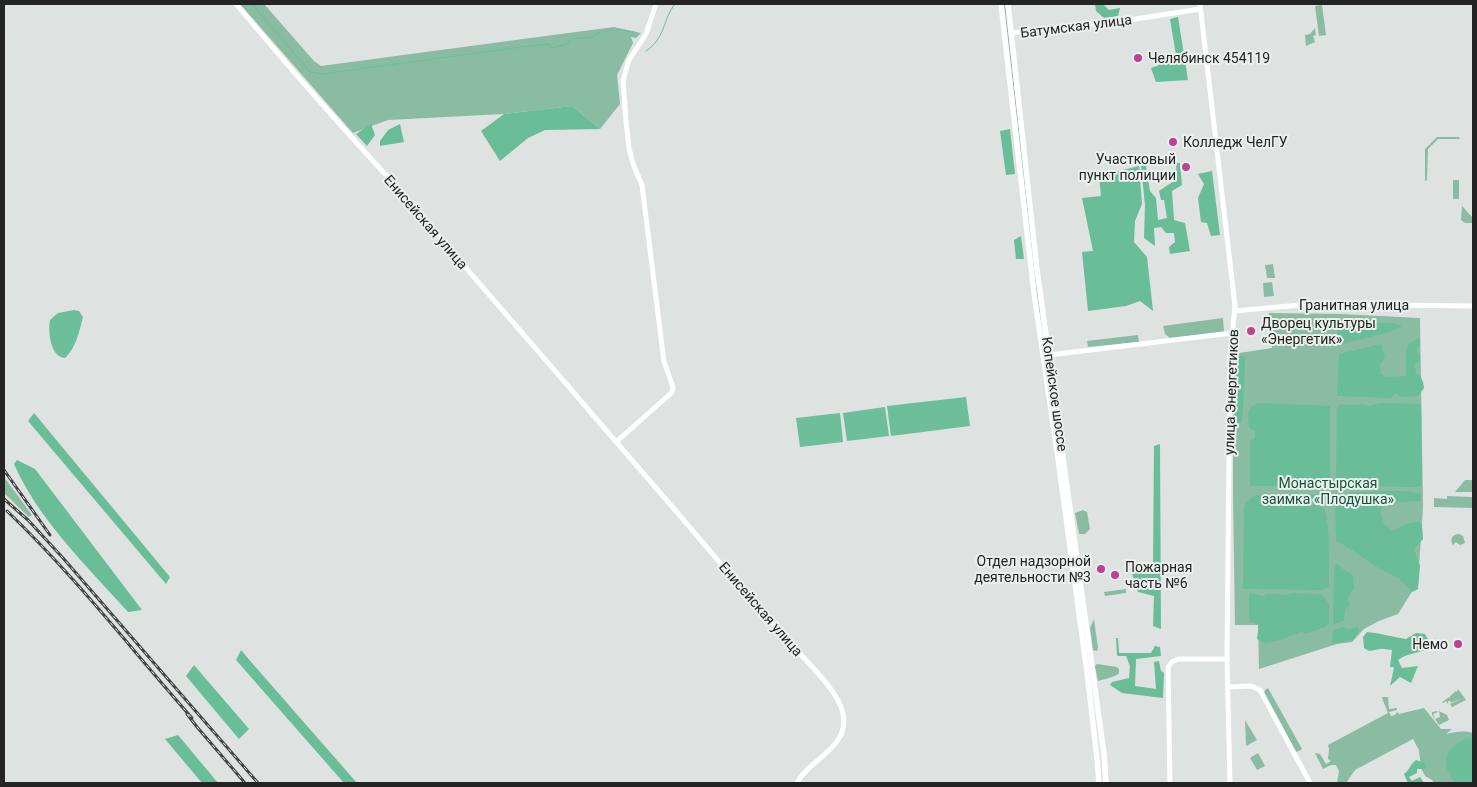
<svg xmlns="http://www.w3.org/2000/svg" width="1477" height="787" font-family="Roboto,sans-serif">
<rect width="100%" height="100%" fill="#dee2e0"/>
<g fill="#8abca4">
<polygon points="240,4 264,4 314,61 321,66 614,27 641,33 636,38 631,37 633,43 617,75 620,104 600,129 572,106 504,114 388,120 353,133"/>
<polygon points="1004,4 1005,4 1043,337 1038,307"/>
<polygon points="1322,5 1326,35 1319,36 1315,6"/>
<polygon points="1315,28 1316,35 1313,36 1315,42 1306,46 1305,35 1310,34"/>
<polygon points="1437,137 1459,137 1460,139 1438,139 1428,149 1427,180 1425,181 1425,149"/>
<rect x="1453" y="180" width="6" height="19"/>
<polygon points="1462,206 1473,218 1473,223 1465,223 1461,220"/>
<polygon points="1273,264 1275,278 1267,278 1265,265"/>
<polygon points="1272,282 1274,296 1264,297 1263,283"/>
<polygon points="1269,313 1340,314 1420,318 1423,507 1418,582 1398,614 1379,621 1364,629 1352,642 1337,644 1259,669 1258,625 1235,625 1233,494 1233,354 1272,348"/>
<polygon points="1223,318 1224,332 1170,338 1165,334 1163,326"/>
<polygon points="1138,335 1139,342 1088,347 1087,341"/>
<polygon points="4,477 32,515 29,517 4,493"/>
<polygon points="1465,480 1472,480 1473,482 1473,492 1455,492"/>
<polygon points="1447,496 1472,497 1473,508 1434,507 1434,498 1447,499"/>
<polygon points="1083,510 1087,512 1090,529 1085,534 1079,534 1075,513"/>
<path d="M1459 534 1463 536 1465 543 1460 545 1456 542 1453 545C1449 539 1453 534 1459 534Z"/>
<polygon points="1126,589 1126,593 1105,596 1104,592"/>
<polygon points="1094,619 1098,648 1097,651 1093,650 1090,628"/>
<path d="M1097 664 1117 667 1119 669V673C1116 677 1104 679 1098 681L1095 666Z"/>
<polygon points="1268,688 1302,749 1301,750 1296,752 1264,693 1265,690"/>
<polygon points="1458,689 1466,700 1452,707 1450,704 1463,698 1450,703 1451,701 1448,701 1448,704 1446,701 1443,703 1442,702 1449,697 1450,698 1450,696 1456,691 1457,692"/>
<path d="M1383 697H1388L1389 709 1397 708V710L1389 712 1391 716 1395 715 1397 712 1399 714 1424 708 1441 729H1452L1446 734C1456 732 1462 730 1473 733V783H1434L1432 780 1425 776 1421 768 1419 750 1413 739 1355 770 1346 783H1337L1339 771 1336 765H1331L1323 769 1315 753 1320 754 1326 764 1331 761 1328 759 1329 749 1328 745 1388 713 1382 698Z"/>
<polygon points="1437,711 1438,712 1433,714 1435,719 1440,717 1439,711 1447,715 1449,720 1439,725 1432,715 1432,712"/>
<polygon points="1245,720 1257,740 1246,746"/>
<polygon points="1258,753 1265,766 1257,770 1250,758"/>
</g>
<g fill="#69bd98">
<polygon points="1095,4 1103,4 1109,10 1120,8 1118,16 1104,18 1096,11"/>
<polygon points="1178,17 1188,80 1156,82 1151,68 1157,66 1160,64 1177,61 1170,19"/>
<polygon points="572,106 600,129 545,130 528,138 500,161 481,131 504,114"/>
<polygon points="371,124 375,135 367,146 356,134"/>
<polygon points="400,124 404,142 380,146 380,141 388,130"/>
<polygon points="1010,129 1015,174 1006,175 1000,131"/>
<polygon points="1176,163 1180,163 1182,185 1172,191 1174,220 1185,223 1190,251 1170,254 1169,247 1175,242 1174,233 1166,233 1161,227 1154,228 1155,246 1144,238 1145,205 1141,166 1146,166 1150,191 1156,198 1158,220 1167,218 1164,200 1161,200 1159,191 1177,179"/>
<polygon points="1139,166 1142,204 1135,221 1134,242 1147,257 1153,311 1140,301 1126,306 1088,311 1082,252 1093,251 1082,198 1101,196 1099,176"/>
<polygon points="1212,171 1220,235 1211,236 1207,223 1201,222 1198,198 1204,184 1198,174"/>
<polygon points="1021,236 1024,259 1016,259 1014,240"/>
<polygon points="1350,322 1393,323 1402,326 1390,332 1338,345 1337,327 1338,323"/>
<path d="M1418 338 1420 341V345L1416 350 1420 355V361L1415 364 1416 374 1420 375 1423 382 1424 388 1418 396 1400 397 1396 393 1391 398 1337 396 1339 354 1381 344 1385 357 1380 365 1381 374 1386 377 1406 376C1406 370 1406 365 1406 359 1407 345 1406 346 1418 338Z"/>
<polygon points="1240,355 1245,357 1245,366 1242,423 1240,423 1238,422 1235,422 1234,360 1235,356"/>
<path d="M1258 403 1330 406V479C1315 493 1305 480 1289 482L1288 485 1285 486H1250V441L1255 438V431L1249 427C1248 414 1245 409 1258 403Z"/>
<polygon points="1380,403 1421,404 1422,485 1418,487 1340,486 1336,483 1337,408 1340,404 1353,405 1363,404 1369,406"/>
<polygon points="34,413 170,577 166,584 28,421"/>
<polygon points="1160,444 1161,629 1153,626 1154,596 1138,592 1130,568 1153,565 1154,446"/>
<path d="M17 460 35 469 142 610 128 612C87 566 39 521 14 464Z"/>
<path d="M1355 492C1374 492 1404 489 1421 494L1420 501 1384 503 1380 511 1384 524 1393 531C1402 525 1409 522 1420 522L1422 525 1423 539 1414 549 1420 566 1418 589 1412 592C1408 588 1403 581 1398 578 1392 574 1383 571 1377 567 1363 558 1351 548 1336 541L1335 497Z"/>
<path d="M1328 494 1330 495 1328 500 1287 499V503C1297 504 1313 503 1322 507 1331 511 1329 575 1329 587L1322 590 1244 589 1243 587 1244 509 1246 503 1255 495Z"/>
<path d="M1338 564C1342 570 1348 571 1353 576L1354 588 1348 598 1350 606 1345 609 1344 621 1333 624 1334 569V565Z"/>
<polygon points="1251,593 1264,596 1266,594 1276,594 1286,595 1292,593 1313,594 1322,595 1329,604 1329,623 1326,627 1307,633 1301,632 1283,639 1266,643 1257,639 1259,624 1250,622 1249,614 1249,595"/>
<polygon points="1342,627 1349,629 1357,627 1360,630 1353,640 1332,644 1333,630"/>
<path d="M1367 632C1380 633 1393 637 1406 639L1416 633 1425 634 1429 641 1427 649C1417 654 1407 653 1398 660L1402 668 1418 666 1411 683 1400 677 1390 686 1394 668 1393 667H1390L1392 650C1388 650 1384 648 1380 649 1373 650 1370 653 1364 648L1363 637Z"/>
<polygon points="1116,638 1118,638 1119,653 1151,653 1155,646 1160,647 1161,656 1136,659 1135,686 1156,689 1154,662 1159,661 1161,671 1164,673 1163,698 1122,693 1110,685 1112,682 1129,678 1130,666 1126,656 1118,656 1117,655"/>
<polygon points="241,650 252,663 357,783 344,783 236,660"/>
<polygon points="194,665 249,729 239,739 186,676"/>
<polygon points="178,735 218,783 202,783 165,739"/>
<path d="M1416 760 1425 763 1426 767 1425 769H1417V773L1409 777 1412 781 1420 777 1424 783H1408L1404 774C1410 770 1410 764 1416 760Z"/>
</g>
<g fill="#6cbf9a">
<path d="M74 310 79 311 83 317C79 332 76 348 65 358 50 357 48 331 50 320L58 313Z"/>
<polygon points="966,397 970,426 891,436 887,406"/>
<polygon points="885,407 889,436 847,441 843,413"/>
<polygon points="840,413 843,442 800,447 796,418"/>
<path d="M1470 738 1473 740V783H1455C1445 769 1440 756 1456 745 1460 741 1464 739 1470 738Z"/>
</g>
<g fill="none" stroke-linecap="round" stroke-linejoin="round">
<g stroke="#6cbf9a" stroke-width="1">
<path d="M252 4 310 72 322 74 529 46 549 44 552 48 567 44 570 39 594 37C603 27 621 30 634 32"/>
<path d="M646 51C666 38 662 20 675 4"/>
</g>
<g stroke="#fff" stroke-width="5">
<path d="M236 4C265 38 293 72 323 105 343 128 364 151 385 174 500 306 614 438 727 571 746 593 765 615 784 637 801 656 839 690 843 714 850 748 809 759 797 783"/>
<polyline points="1200,4 1235,306 1230,357 1227,659 1230,783"/>
<polyline points="1011,33 1123,21 1200,9"/>
<polyline points="1235,311 1311,304 1473,306"/>
<polyline points="1049,355 1232,333"/>
<polyline points="616,442 669,395 672,392 673,387 664,362 642,185 633,164 629,148 626,121 623,80 629,60 646,34 656,4"/>
<polyline points="1228,687 1251,686 1260,690 1310,783"/>
<polyline points="1170,783 1168,667 1172,662 1178,659 1227,659"/>
</g>
<g stroke="#fff" stroke-width="5.5">
<polyline points="1001,4 1034,293 1057,451 1087,672 1097,758 1099,783"/>
<polyline points="1008,4 1037,270 1104,754 1106,783"/>
</g>
<g stroke="#434443" stroke-width="3">
<g id="rail">
<polyline points="4,470 50,535"/>
<polyline points="4,499 28,520 63,558 258,783"/>
<path d="M7 511C74 575 131 649 192 718"/>
<polyline points="187,714 197,727 245,783"/>
</g>
</g>
<use href="#rail" stroke="#ebefed" stroke-width="1" stroke-dasharray="4" stroke-linecap="butt"/>
</g>
<g fill="#bd4293" stroke="#ebefed" stroke-width="2">
<circle cx="1138" cy="58" r="5"/>
<circle cx="1173" cy="142" r="5"/>
<circle cx="1186" cy="167" r="5"/>
<circle cx="1251" cy="331" r="5"/>
<circle cx="1101" cy="569" r="5"/>
<circle cx="1115" cy="575" r="5"/>
<circle cx="1458" cy="644" r="5"/>
</g>
<g text-anchor="middle" stroke-width="4" stroke-linejoin="round" paint-order="stroke">
<g font-size="14" fill="#232423" stroke="#ebefed">
<text transform="translate(1076 26) rotate(-7)" y="5">Батумская улица</text>
<text transform="translate(426 222) rotate(49)" y="5">Енисейская улица</text>
<text x="1354" y="310">Гранитная улица</text>
<text transform="translate(1231 392) rotate(-88)" y="5">улица Энергетиков</text>
<text transform="translate(1055 394) rotate(82)" y="5">Копейское шоссе</text>
<text transform="translate(761 609) rotate(49)" y="5">Енисейская улица</text>
</g>
<g font-size="14" fill="#232423" stroke="#ebefed" text-anchor="start">
<text x="1148" y="63">Челябинск 454119</text>
<text x="1183" y="147">Колледж ЧелГУ</text>
<text x="1176" y="164" text-anchor="end">Участковый<tspan x="1176" dy="16">пункт полиции</tspan></text>
<text x="1261" y="328">Дворец культуры<tspan x="1261" dy="16">«Энергетик»</tspan></text>
<text x="1091" y="566" text-anchor="end">Отдел надзорной<tspan x="1091" dy="16">деятельности №3</tspan></text>
<text x="1125" y="572">Пожарная<tspan x="1125" dy="16">часть №6</tspan></text>
<text x="1448" y="649" text-anchor="end">Немо</text>
</g>
<g font-size="14" fill="#11543c" stroke="#ebefed">
<text x="1328" y="488">Монастырская<tspan x="1328" dy="16">заимка «Плодушка»</tspan></text>
</g>
</g>
<rect width="1477" height="787" fill="none" stroke="#232423" stroke-width="10"/>
</svg>
